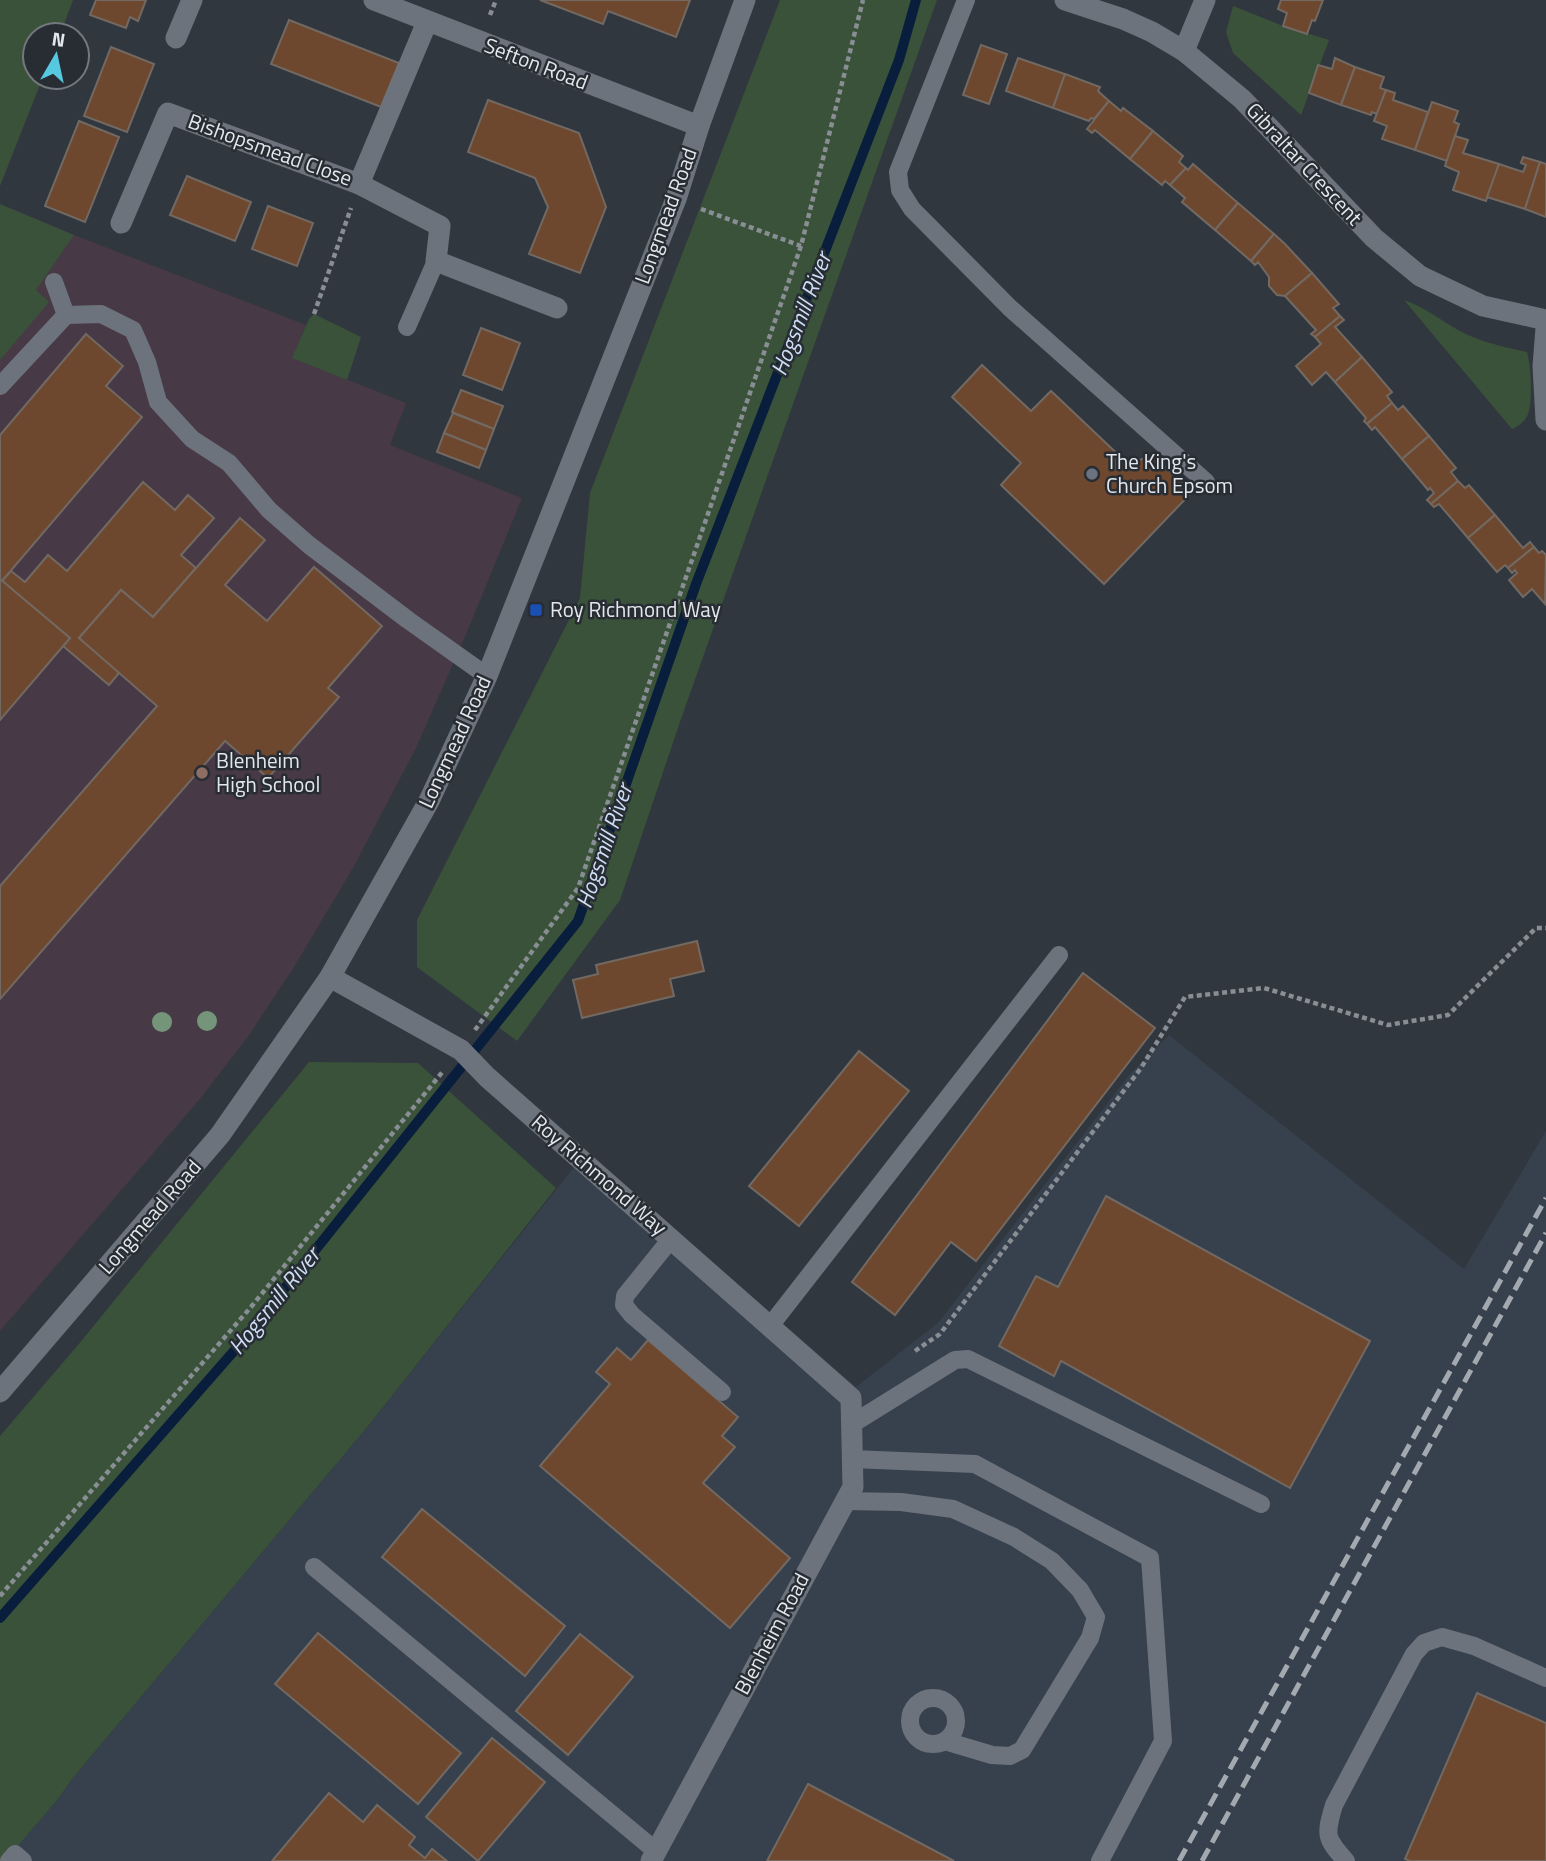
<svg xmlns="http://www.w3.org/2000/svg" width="1546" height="1861" font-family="'Titillium Web',sans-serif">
<rect width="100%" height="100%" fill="#31373f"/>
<polygon fill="#37404d" points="1169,1035 1464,1269 1546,1131 1546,1861 5,1861 58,1799 72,1779 369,1425 586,1152 856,1387 939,1322 1130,1074"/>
<polygon fill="#473946" points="0,204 74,235 306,325 293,358 406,403 390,445 522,498 467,632 416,748 353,868 294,967 247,1038 199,1100 0,1331"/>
<g fill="#395239">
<polygon points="0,0 73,0 60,35 35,35 35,77 43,77 0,186"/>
<polygon points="780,0 937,0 682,716 620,900 517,1041 417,967 417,920 580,598 590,493"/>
<polygon points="1233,6 1283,26 1329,40 1301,115 1233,53 1226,32"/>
<polygon points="0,204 74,235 36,290 49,302 0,360"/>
<path d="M1404 300C1428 308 1446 325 1468 335 1486 343 1507 348 1527 352 1531 365 1533 402 1528 414 1525 422 1519 426 1512 429Z"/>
<polygon points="314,314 361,337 347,380 292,358 309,319"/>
<polygon points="309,1062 418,1063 556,1188 369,1425 72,1779 58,1799 5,1861 0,1861 0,1436 78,1345"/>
</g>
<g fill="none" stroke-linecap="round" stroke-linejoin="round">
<polyline stroke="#091e3c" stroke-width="10" points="0,1618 241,1343 578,921 696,584 899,60 916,0"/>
</g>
<g fill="#6e482e" stroke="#726963" stroke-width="2">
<polygon points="96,0 146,0 138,21 130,17 126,28 90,15"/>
<polygon points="540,0 690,0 676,37 608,11 603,24"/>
<polygon points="1281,0 1323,0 1315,21 1312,20 1307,34 1283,26 1287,13 1278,9"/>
<polygon points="289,20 399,63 381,107 271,64"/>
<polygon points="981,45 1007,54 989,104 963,95"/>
<polygon points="111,47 154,64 127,132 84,116"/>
<polygon points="1018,58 1065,74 1053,108 1006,91"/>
<polygon points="1335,58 1355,67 1341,105 1309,93 1318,65 1332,69"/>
<polygon points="1355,67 1384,77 1380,88 1386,90 1377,114 1372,112 1371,115 1341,105"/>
<polygon points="1065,74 1100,87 1098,91 1109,101 1094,119 1091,118 1089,121 1053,108"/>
<polygon points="1386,90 1395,93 1393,100 1428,112 1415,150 1382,139 1387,126 1374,121"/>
<polygon points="488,100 579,133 606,207 580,273 529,254 548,207 535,178 468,152"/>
<polygon points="1109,101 1121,111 1123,108 1153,131 1130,159 1095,130 1092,133 1087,129"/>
<polygon points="1432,102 1458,111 1454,122 1459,124 1447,161 1415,150"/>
<polygon points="79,121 119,137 85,222 45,206"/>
<polygon points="1153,131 1183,156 1179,162 1186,168 1170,185 1165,181 1162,185 1130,159"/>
<polygon points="1455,136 1468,140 1463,153 1499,164 1486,201 1453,190 1459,172 1445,166"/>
<polygon points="1523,157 1540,162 1525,209 1487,197 1499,164 1523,172 1526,165 1521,163"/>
<polygon points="1540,162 1546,164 1546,217 1525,209"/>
<polygon points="1193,164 1238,203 1215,230 1182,202 1185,198 1170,185 1186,168 1188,170"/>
<polygon points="187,176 251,202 235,241 170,215"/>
<polygon points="1238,203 1274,234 1251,261 1215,230"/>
<polygon points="268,206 313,223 297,266 252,249"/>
<polygon points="1274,234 1285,244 1312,273 1285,296 1277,295 1269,286 1269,277 1258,262 1255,265 1251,261"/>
<polygon points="1312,273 1339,304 1333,308 1340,316 1315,337 1311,334 1316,330 1285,296"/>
<polygon points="1340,316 1344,320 1335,327 1362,357 1335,382 1326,372 1312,385 1296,366 1321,344 1315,337"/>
<polygon points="481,328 520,343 502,390 463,375"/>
<polygon points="86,334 123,366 106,386 142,417 2,581 0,579 0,435"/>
<polygon points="1362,357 1392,392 1387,396 1392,403 1367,424 1364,421 1366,418 1335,382"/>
<polygon points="982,365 1031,411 1051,391 1127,463 1154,456 1192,492 1104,584 1001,485 1021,463 952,397"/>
<polygon points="461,390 503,406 494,429 452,412"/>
<polygon points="1392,403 1398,410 1403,406 1429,436 1402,459 1375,427 1372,430 1367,424"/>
<polygon points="453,413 494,429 486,450 444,433"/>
<polygon points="444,433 486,450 479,468 437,452"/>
<polygon points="1429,436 1456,468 1451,472 1458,481 1431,504 1427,500 1434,493 1430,488 1428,490 1402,459"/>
<polygon points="1458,481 1465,488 1469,485 1495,515 1468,538 1439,504 1434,507 1431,504"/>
<polygon points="143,482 175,510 188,495 214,518 181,555 196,568 153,617 121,590 79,638 120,672 109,685 63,646 70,638 2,581 11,571 25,582 48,555 67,571"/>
<polygon points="1495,515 1523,548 1530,542 1534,547 1508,568 1505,565 1497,572 1468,538"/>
<polygon points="240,518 265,540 225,585 267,621 314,567 382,626 328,688 339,697 268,778 225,741 0,999 0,886 157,706 79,638 121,590 153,617"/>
<polygon points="1534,547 1539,553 1542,551 1546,555 1545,604 1532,589 1523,597 1509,580 1517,573 1515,570 1512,573 1508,568"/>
<polygon points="0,579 70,638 0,720"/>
<polygon points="697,941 704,971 670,979 674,996 582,1018 573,980 598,974 596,965"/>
<polygon points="1083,973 1155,1028 976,1261 951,1242 895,1315 852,1282"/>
<polygon points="859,1051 909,1091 799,1226 749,1186"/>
<polygon points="1106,1196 1370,1341 1290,1488 1061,1361 1054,1376 999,1346 1036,1276 1058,1287"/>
<polygon points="648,1340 738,1417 722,1436 735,1447 703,1483 790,1558 730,1628 540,1466 610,1384 596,1372 617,1348 631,1360"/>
<polygon points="422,1509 565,1626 525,1676 382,1557"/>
<polygon points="318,1633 461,1753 418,1804 275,1684"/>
<polygon points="580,1634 633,1677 568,1755 516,1711"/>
<polygon points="1477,1693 1546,1723 1546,1861 1410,1861 1405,1859"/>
<polygon points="492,1738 545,1782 478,1861 426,1817"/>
<polygon points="808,1784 954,1861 767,1861"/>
<polygon points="329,1793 363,1822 377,1805 415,1837 409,1845 425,1858 432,1849 447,1861 272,1861"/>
</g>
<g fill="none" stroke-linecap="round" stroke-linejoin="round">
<g stroke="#898e94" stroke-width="4.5" stroke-dasharray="5 3.5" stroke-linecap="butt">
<polyline points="490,15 496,0"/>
<polyline points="701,209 801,246"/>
<polyline points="314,314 351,208"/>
<polyline points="475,1030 578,888 801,246 863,0"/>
<polyline points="915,1351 940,1334 1141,1068 1185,997 1264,988 1388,1025 1448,1015 1536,928 1546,928"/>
<polyline points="0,1596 251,1307 444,1070"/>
</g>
<g stroke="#6d737c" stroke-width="18">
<polyline points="966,0 898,172 900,190 912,209 1010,308 1206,482"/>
<polyline points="54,282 66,315"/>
<polyline points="407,327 436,261"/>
<polyline points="0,386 66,315 101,314 133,330 147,362 158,402 192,439 229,463 269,510 309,545 408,620 487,676"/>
<polyline points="671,1239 625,1296 624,1305 632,1315 722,1392"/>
<polyline points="770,1326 1059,955"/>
<polyline points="852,1424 955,1360 968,1359 1261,1504"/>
<polyline points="852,1459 975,1464 1150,1558 1163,1741 1100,1861"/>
<polyline points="844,1501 901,1502 953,1509 1014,1537 1052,1561 1080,1590 1096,1617 1090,1638 1022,1750 1010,1756 992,1755 945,1741"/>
<polyline points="314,1567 656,1851"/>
<circle cx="933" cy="1721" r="23"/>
<polyline points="9,1861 15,1854 23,1861"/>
<path d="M1346 1861C1325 1838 1325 1835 1334 1805L1414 1654 1424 1643 1442 1637 1474 1646 1546 1678"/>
</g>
<g stroke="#6d737c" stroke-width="21">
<polyline points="374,0 699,126"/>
<polyline points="1065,0 1123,19 1152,32 1184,51 1242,99 1374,238 1420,276 1483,306 1546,320"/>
<polyline points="176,38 192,0"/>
<polyline points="1184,51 1205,0"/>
<polyline points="359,184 440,226 436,261 557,308"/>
<polyline points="121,223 168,113 359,184 427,22"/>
<polyline points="1546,328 1543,366 1546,420"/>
<polyline points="330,977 461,1050 487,1077 851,1398 853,1487 651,1861"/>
</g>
<polyline stroke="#6d737c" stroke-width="21" points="0,1392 220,1135 330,977 429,801 487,676 676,199 699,126 745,0"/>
<g stroke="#a4a9af" stroke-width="5" stroke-dasharray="14 7" stroke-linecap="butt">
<polyline points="1179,1861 1546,1198"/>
<polyline points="1202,1861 1546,1233"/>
</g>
</g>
<g fill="#75957a">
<circle cx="207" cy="1021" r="10"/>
<circle cx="162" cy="1022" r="10"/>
</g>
<circle fill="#6b7280" stroke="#282d34" stroke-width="2.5" cx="1092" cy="474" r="7"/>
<rect fill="#1a4fb4" stroke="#282d34" stroke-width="2.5" x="529" y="603" width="14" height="14" rx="3.5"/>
<circle fill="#8d6e63" stroke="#282d34" stroke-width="2.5" cx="202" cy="773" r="7"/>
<g text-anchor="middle" stroke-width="5" stroke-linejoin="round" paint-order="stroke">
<g font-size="21" fill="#e3e7ec" stroke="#282d34">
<text transform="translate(536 64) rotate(21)" y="7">Sefton Road</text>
<text transform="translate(270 150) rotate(20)" y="7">Bishopsmead Close</text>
<text transform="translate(1304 164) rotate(47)" y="7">Gibraltar Crescent</text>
<text transform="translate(666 216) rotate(-70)" y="7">Longmead Road</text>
<text transform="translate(455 742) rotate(-65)" y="7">Longmead Road</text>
<text transform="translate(599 1175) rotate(41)" y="7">Roy Richmond Way</text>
<text transform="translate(150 1217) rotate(-49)" y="7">Longmead Road</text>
<text transform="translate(772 1634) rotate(-62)" y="7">Blenheim Road</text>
</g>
<g font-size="21" fill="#e3e7ec" stroke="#282d34" text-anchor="start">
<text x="1106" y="469">The King's<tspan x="1106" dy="24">Church Epsom</tspan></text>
<text x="550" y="617">Roy Richmond Way</text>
<text x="216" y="768">Blenheim<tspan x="216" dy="24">High School</tspan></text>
</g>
<g font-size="23" font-style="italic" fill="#cddef6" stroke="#282d34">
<text transform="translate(801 314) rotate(-69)" y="8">Hogsmill River</text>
<text transform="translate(604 846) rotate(-71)" y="8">Hogsmill River</text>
<text transform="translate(274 1301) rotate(-51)" y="8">Hogsmill River</text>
</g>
</g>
<g transform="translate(56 56) rotate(9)"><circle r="33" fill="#282d34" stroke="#73777e" stroke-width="2"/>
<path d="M0-5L12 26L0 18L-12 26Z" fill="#56c9e1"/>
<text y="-10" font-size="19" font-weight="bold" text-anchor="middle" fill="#e3e7ec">N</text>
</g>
</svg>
